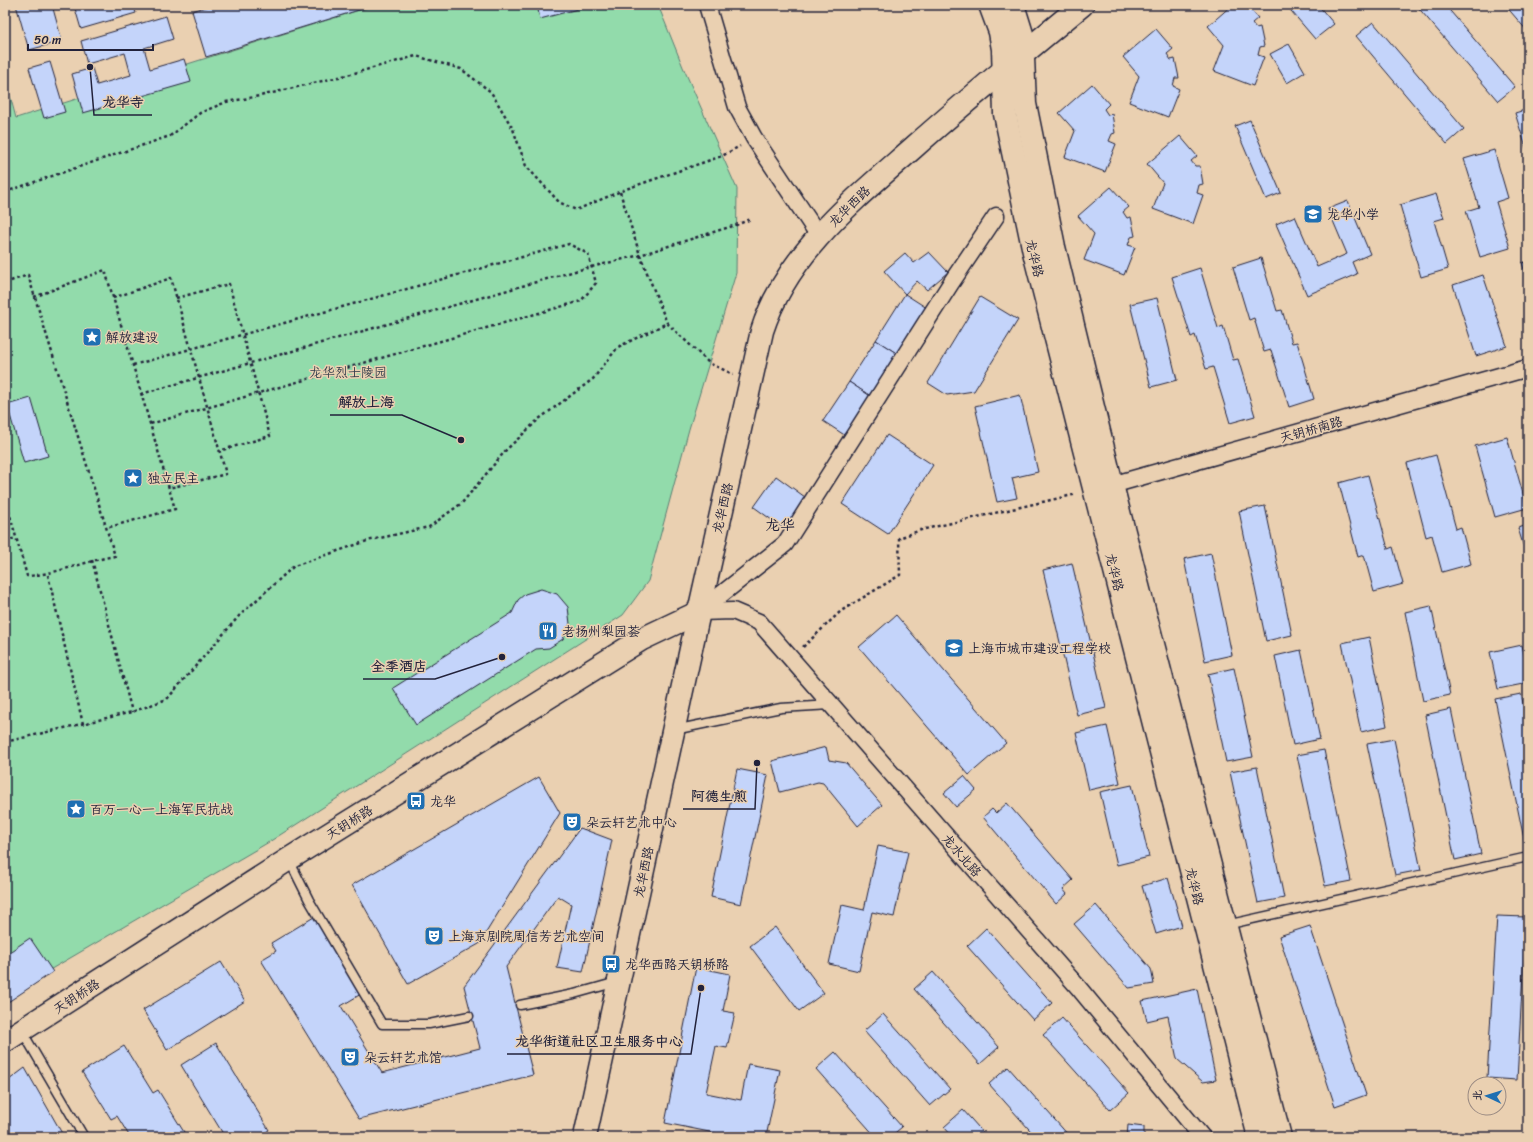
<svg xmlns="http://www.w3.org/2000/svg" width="1533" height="1142" font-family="Sriracha,'LXGW WenKai TC',sans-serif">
<rect width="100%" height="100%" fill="#ead0b1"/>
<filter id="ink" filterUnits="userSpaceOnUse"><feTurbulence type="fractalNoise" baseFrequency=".025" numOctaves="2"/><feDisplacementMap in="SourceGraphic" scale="8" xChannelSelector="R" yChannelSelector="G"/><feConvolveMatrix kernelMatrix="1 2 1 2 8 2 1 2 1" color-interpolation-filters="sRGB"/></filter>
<g filter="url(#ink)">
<polygon fill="#92dbab" stroke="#5a7e73" points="375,5 658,5 683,67 737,189 736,273 689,429 648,581 623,615 269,842 5,996 5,77 16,118"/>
<g fill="#c4d4fa" stroke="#22223b">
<polygon points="16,5 52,5 62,41 29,50"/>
<polygon points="74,5 133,5 136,13 81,29"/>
<polygon points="212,5 375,5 206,57 192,11"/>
<polygon points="537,5 589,5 589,6 540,19"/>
<polygon points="1232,5 1247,5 1258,18 1252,23 1256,28 1260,27 1264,46 1260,47 1258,55 1264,57 1253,86 1214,71 1224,45 1208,26"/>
<polygon points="1286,5 1318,5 1334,24 1315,39"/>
<polygon points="1416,5 1445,5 1515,87 1498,101"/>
<polygon points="1505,5 1528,5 1528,32"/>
<polygon points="166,16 173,39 144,48 150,69 184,59 191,82 83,113 72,74 92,68 97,85 131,75 125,53 87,64 81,41"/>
<polygon points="1373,22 1464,129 1447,144 1356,36"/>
<polygon points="1156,29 1173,49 1167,54 1171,60 1175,59 1179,78 1175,78 1173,86 1179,89 1168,117 1129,102 1139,76 1123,57"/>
<polygon points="1289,44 1305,72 1287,83 1270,54"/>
<polygon points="50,62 65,112 44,118 29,68"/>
<polygon points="1092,84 1109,104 1104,109 1108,115 1112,114 1115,133 1112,134 1109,141 1116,144 1105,172 1065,157 1075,131 1059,113"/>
<polygon points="1528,109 1528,154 1515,113"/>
<polygon points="1250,120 1281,193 1266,199 1235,126"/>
<polygon points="1180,136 1197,156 1191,161 1195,166 1200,166 1203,184 1199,185 1197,193 1203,195 1193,224 1153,209 1163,183 1147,164"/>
<polygon points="1494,150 1508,198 1496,202 1510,248 1480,257 1466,211 1479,207 1464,159"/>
<polygon points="1111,187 1129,207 1123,212 1127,218 1131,217 1135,236 1131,237 1128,245 1135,247 1124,275 1084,260 1094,234 1078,216"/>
<polygon points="1528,188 1528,210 1522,190"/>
<polygon points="1436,194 1444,218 1434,221 1448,269 1421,277 1400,205"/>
<polygon points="1348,201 1370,254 1352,262 1357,274 1307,295 1276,224 1295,216 1317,267 1347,254 1328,209"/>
<polygon points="929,252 948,272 927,290 917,281 905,294 884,271 905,253 914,263"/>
<polygon points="1261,258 1277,311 1282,310 1292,343 1297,342 1314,399 1289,407 1271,350 1264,352 1254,318 1249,320 1233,267"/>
<polygon points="1528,261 1528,282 1522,263"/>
<polygon points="1200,268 1218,328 1223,326 1233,360 1238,359 1255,416 1230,423 1213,367 1206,369 1195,335 1191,337 1172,277"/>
<polygon points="1483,275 1507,346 1476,356 1453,285"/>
<polygon points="905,294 930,310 901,356 876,340"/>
<polygon points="980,297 1018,320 974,391 947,395 928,383"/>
<polygon points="1157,298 1177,380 1151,387 1130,304"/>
<polygon points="876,340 901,356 875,399 849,382"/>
<polygon points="849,382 875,399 849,438 823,421"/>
<polygon points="1020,395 1038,472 1012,478 1017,498 997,502 975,406"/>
<polygon points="31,398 48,456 24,463 7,405"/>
<polygon points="887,435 933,465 888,534 842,504"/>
<polygon points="1507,437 1527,508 1495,517 1475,446"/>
<polygon points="1436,455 1456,529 1461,527 1471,564 1442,572 1432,535 1426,537 1407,463"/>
<polygon points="1368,475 1388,549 1393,547 1403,584 1374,592 1364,555 1358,557 1339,483"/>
<polygon points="776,476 816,505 794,536 754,507"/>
<polygon points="1265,506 1292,635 1266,641 1239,511"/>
<polygon points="1528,525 1528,561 1518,528"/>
<polygon points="1211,553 1232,655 1205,661 1184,559"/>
<polygon points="1072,563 1106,708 1077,715 1043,570"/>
<polygon points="541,589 557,594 568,607 570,624 563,639 549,648 536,649 416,725 393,688 512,613 518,600 525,594"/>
<polygon points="1431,606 1450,695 1423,701 1405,612"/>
<polygon points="896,615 1006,743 969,775 859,647"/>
<polygon points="1369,637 1387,726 1361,732 1342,643"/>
<polygon points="1522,645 1528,672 1528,683 1498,689 1490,652"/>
<polygon points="1301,650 1320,739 1293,745 1275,656"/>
<polygon points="1234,668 1253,757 1226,762 1208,674"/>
<polygon points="1521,694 1528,726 1528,844 1525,844 1495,699"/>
<polygon points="1451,709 1481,854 1455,860 1425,715"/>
<polygon points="1107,726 1120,783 1089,790 1076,733"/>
<polygon points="1394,739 1421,870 1395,875 1367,744"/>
<polygon points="826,747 829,760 846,763 882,805 858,826 823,783 818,782 780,792 772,761"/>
<polygon points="1324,750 1351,881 1325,886 1297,755"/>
<polygon points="1257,767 1284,898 1258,903 1230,772"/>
<polygon points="737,769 768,775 741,904 711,897"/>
<polygon points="964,776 976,790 956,807 944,793"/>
<polygon points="539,777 560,813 479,944 408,984 352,885"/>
<polygon points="1132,785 1149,857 1117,865 1100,792"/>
<polygon points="1007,803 1073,880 1063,889 1067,894 1056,904 983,817 992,809 996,813"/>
<polygon points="580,828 612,840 583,972 557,968 571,904 558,896 506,967 533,1075 359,1119 261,960 276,951 271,943 314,917 361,994 341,1006 382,1073 480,1048 464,986"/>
<polygon points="878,846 908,852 894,917 872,912 859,971 829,964 842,905 864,910"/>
<polygon points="1168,878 1182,926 1156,934 1142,886"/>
<polygon points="1096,905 1151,969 1154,984 1129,988 1074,924"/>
<polygon points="1497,916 1526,917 1517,1080 1487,1078"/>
<polygon points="1310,926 1366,1095 1335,1106 1279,936"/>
<polygon points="775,927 824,993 799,1011 750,946"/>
<polygon points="986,928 1052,1003 1033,1020 967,946"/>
<polygon points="30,938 53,972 5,1004 5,955"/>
<polygon points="221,962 245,1001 167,1050 143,1010"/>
<polygon points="696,967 730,974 723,1011 735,1013 727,1048 716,1046 706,1093 741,1100 748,1064 780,1070 766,1137 734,1137 665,1123"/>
<polygon points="933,972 999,1047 980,1064 914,989"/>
<polygon points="1197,989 1216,1080 1203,1082 1177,1059 1168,1016 1147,1021 1142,1001"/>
<polygon points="883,1014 950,1089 930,1106 864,1031"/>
<polygon points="1062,1018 1129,1093 1110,1110 1043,1035"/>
<polygon points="216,1043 269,1130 258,1137 225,1137 181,1065"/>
<polygon points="124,1046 153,1093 158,1090 187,1137 130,1137 117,1116 111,1119 82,1072"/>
<polygon points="835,1052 902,1127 890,1137 876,1137 816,1069"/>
<polygon points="1008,1067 1070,1137 1036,1137 989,1084"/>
<polygon points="25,1068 64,1137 11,1137 5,1127 5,1083"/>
<polygon points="963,1110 987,1137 953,1137 944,1127"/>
<polygon points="1128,1125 1144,1127 1144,1136 1156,1137 1127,1137"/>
</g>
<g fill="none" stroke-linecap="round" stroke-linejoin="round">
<g stroke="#22223b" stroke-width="11">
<g id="lane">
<polyline points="674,730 781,708 831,705"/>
<polyline points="289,860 309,900 382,1024 429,1024 469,1016"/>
<polyline points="1226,925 1528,857"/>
<polyline points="520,1005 574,994 617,982"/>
<polyline points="22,1031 84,1137"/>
</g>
</g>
<g stroke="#22223b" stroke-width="19">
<g id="street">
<polyline points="707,5 737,107 754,138 819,236"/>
<polyline points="1101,488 1528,368"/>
<polyline points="699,612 733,611 759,622 1078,987 1202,1137"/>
<polyline points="699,612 785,544 951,283 996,216"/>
</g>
</g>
<g stroke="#22223b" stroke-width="25">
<g id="secondary">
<polyline points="990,5 1000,32 1003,49 1005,114 1034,252 1259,1137"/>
<polyline points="1013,5 1022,34 1025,104 1054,247 1112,485 1280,1137"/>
<polyline points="5,1041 289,859 642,639 699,612"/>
<path d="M585 1137 699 612 762 331C787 253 854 200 913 148 968 99 1025 52 1082 5"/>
</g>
</g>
<g stroke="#22223b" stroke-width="2.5" stroke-dasharray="3 3" stroke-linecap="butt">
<polyline points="5,192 170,136 200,113 226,102 260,96 351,74 416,56 461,69 491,92 513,129 526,166 559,202 576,210 626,189 722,156 740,146"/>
<polyline points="620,192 640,255 667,323"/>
<path d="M5 283 28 275 115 556C85 561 58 574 27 576L5 498"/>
<polyline points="34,297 105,270 175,509 106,528"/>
<polyline points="113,298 171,278 226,474 169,488"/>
<polyline points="176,298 229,284 270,436 219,451"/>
<polyline points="133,365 569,244 588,254 596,283 581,301 150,424"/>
<polyline points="141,394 575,271 640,255 736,225 751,219"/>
<polyline points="5,541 16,538"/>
<polyline points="92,560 132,712"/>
<polyline points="48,575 83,724"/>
<polyline points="803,647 841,611 900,575 899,538 921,530 1077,494"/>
<polyline points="5,742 132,712 167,699 239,616 294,566 367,541 429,527 462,503 506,450 539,419 593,379 618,347 667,323 709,363 733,374"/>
</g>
<use href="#lane" stroke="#ead0b1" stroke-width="8"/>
<use href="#street" stroke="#ead0b1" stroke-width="16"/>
<use href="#secondary" stroke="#ead0b1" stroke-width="22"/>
</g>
</g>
<defs>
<g id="school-square" transform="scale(1)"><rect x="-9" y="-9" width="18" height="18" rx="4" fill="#1f6fb2" stroke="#ead0b1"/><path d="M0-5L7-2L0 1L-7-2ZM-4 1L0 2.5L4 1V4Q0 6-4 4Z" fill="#fff"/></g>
<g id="sight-square" transform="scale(1)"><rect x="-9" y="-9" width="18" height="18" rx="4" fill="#1f6fb2" stroke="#ead0b1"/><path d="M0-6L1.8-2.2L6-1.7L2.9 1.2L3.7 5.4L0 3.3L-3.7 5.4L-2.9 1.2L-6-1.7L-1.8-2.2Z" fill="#fff"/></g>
<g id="restaurant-square" transform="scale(1)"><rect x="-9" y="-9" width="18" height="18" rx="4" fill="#1f6fb2" stroke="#ead0b1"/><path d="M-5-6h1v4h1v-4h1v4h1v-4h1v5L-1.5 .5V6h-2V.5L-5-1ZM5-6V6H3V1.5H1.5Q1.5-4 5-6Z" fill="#fff"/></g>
<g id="bus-square" transform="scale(1)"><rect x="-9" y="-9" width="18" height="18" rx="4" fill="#1f6fb2" stroke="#ead0b1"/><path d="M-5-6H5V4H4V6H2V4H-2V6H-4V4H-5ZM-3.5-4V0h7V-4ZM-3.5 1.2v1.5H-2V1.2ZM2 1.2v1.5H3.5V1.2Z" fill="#fff"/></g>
<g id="theatre-square" transform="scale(1)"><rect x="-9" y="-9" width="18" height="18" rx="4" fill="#1f6fb2" stroke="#ead0b1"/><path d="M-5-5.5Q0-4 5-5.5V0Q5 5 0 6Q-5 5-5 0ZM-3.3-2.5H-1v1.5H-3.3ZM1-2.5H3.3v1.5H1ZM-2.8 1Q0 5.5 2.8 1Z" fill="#fff"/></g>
</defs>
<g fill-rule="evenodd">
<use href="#school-square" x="1313" y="214"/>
<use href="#sight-square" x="92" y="337"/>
<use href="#sight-square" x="133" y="478"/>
<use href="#restaurant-square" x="548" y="631"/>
<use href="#school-square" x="954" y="648"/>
<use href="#bus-square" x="416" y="801"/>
<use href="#sight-square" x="76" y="809"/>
<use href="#theatre-square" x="572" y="822"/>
<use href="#theatre-square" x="434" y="936"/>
<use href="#bus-square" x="611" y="964"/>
<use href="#theatre-square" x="350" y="1057"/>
</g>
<g text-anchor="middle" stroke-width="3" stroke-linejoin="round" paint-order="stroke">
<g font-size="13" fill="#22223b" stroke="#ead0b1">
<text transform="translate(849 206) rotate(-44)" y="5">龙华西路</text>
<text transform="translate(1035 258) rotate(76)" y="5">龙华路</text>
<text transform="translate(1311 429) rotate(-16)" y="5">天钥桥南路</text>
<text transform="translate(722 508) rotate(-77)" y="5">龙华西路</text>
<text transform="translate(1115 572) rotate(76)" y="5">龙华路</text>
<text transform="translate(349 822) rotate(-32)" y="5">天钥桥路</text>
<text transform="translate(962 855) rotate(49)" y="5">龙水北路</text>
<text transform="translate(643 872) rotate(-78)" y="5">龙华西路</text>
<text transform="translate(1195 886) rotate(76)" y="5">龙华路</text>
<text transform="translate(76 996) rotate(-33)" y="5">天钥桥路</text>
</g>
<g font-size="13" fill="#22223b" stroke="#ead0b1" text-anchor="start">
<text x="1327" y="219">龙华小学</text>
<text x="106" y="342">解放建设</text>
<text x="147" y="483">独立民主</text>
<text x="562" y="636">老扬州梨园荟</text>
<text x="968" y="653">上海市城市建设工程学校</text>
<text x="430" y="806">龙华</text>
<text x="90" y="814">百万一心一上海军民抗战</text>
<text x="586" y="827">朵云轩艺术中心</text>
<text x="448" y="941">上海京剧院周信芳艺术空间</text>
<text x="625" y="969">龙华西路天钥桥路</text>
<text x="364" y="1062">朵云轩艺术馆</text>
</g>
<g font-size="13" fill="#333e4c" stroke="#ead0b1">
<text x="348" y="377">龙华烈士陵园</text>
</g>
<g font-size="15" fill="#22223b" stroke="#ead0b1">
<text x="780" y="530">龙华</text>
</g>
</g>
<path fill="none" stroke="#22223b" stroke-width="1.5" d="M90 67L94 115H152M461 440L402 415H330M502 657L435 679H363M757 763L755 809H683M701 988L691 1054H507"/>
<g fill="#22223b" stroke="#ead0b1" stroke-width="1.5">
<circle cx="90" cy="67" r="4"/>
<circle cx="461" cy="440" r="4"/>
<circle cx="502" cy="657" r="4"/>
<circle cx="757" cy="763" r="4"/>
<circle cx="701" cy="988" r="4"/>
</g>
<g font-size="14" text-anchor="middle" font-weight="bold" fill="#22223b" stroke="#ead0b1" stroke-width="3" stroke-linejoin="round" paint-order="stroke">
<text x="123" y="107">龙华寺</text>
<text x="366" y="407">解放上海</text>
<text x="399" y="671">全季酒店</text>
<text x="719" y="801">阿德生煎</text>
<text x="599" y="1046">龙华街道社区卫生服务中心</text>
</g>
<rect width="1533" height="1142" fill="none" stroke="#ead0b1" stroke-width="20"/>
<rect x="10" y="10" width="1513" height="1122" fill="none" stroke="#22223b" stroke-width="1.5" filter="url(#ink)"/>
<g transform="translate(1487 1096) rotate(274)"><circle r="19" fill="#ead0b1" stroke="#9a8a82"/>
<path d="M0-3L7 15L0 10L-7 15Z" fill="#1f6fb2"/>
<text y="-6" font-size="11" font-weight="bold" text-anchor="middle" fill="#22223b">北</text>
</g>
<path d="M28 44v6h125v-6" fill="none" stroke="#22223b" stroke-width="2"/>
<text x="34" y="44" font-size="12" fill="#22223b" stroke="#ead0b1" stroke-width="3" paint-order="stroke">50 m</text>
</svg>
